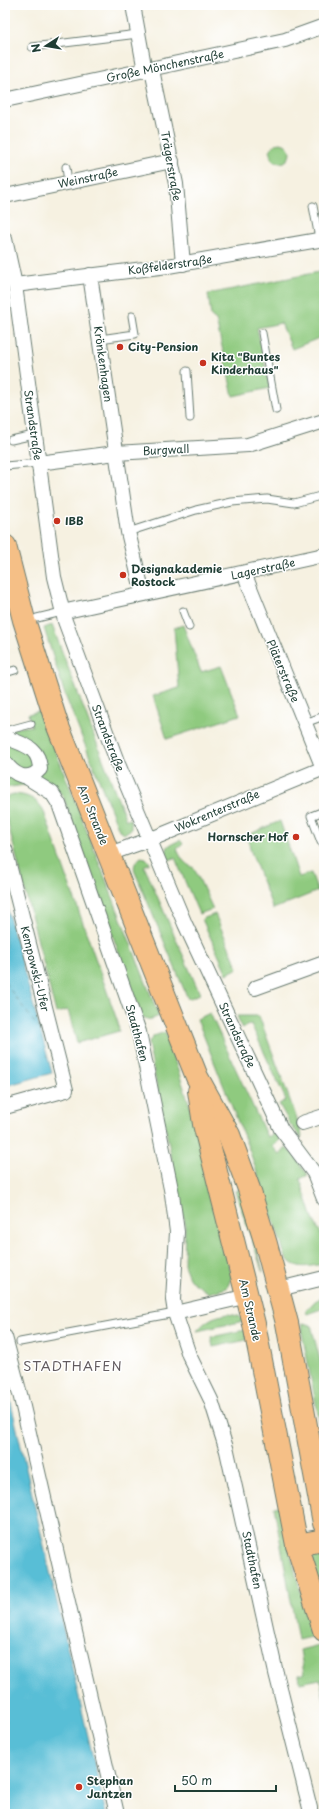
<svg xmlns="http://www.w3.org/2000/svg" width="329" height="1819" font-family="'Playpen Sans',sans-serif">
<rect width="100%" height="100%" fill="#fff"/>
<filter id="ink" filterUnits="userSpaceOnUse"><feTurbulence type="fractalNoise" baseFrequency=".025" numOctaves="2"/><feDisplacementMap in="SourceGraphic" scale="8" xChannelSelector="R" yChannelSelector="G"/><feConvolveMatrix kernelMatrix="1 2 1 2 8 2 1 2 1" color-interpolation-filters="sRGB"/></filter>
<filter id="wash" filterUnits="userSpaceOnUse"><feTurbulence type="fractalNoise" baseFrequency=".012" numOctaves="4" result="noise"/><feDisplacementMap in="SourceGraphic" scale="16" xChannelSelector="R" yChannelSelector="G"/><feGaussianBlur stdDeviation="0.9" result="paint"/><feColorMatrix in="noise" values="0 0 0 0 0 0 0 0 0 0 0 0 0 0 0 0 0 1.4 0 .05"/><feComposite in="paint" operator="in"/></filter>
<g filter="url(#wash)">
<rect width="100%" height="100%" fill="#f6f1e1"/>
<g fill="#8fca7f" stroke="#57845a">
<circle cx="280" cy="153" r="10"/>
<polygon points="324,271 324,336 292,349 281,323 257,328 270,388 233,396 216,320 211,316 208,294"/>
<polygon points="52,625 126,820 131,819 131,829 124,834 119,830 65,695 44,628"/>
<polygon points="183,625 201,672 221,666 240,715 167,739 153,696 179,688 174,628"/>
<path d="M40 711 159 1016C151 1020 147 1021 141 1015L63 796 49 781 5 788V729L32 726 28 714Z"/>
<path d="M14 794C27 795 35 798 43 809L118 1023 119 1031 77 1043 68 1010 56 1013 5 812C5 802 3 796 14 794Z"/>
<polygon points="280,821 299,877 311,873 318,891 273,909 250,849 248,835"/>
<path d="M180 840 183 844 177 849C181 858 184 864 194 868L213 909 199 914 175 858 169 860 166 853 168 846Z"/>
<path d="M141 857 146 858 150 863 144 866 200 994 188 999 135 872C133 865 135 862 141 857Z"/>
<polygon points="215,914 238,968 227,974 202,919"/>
<path d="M210 1013 267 1137 276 1133 280 1140 272 1146 280 1155 286 1148 294 1155 308 1175 300 1179 313 1219 324 1239V1264C309 1266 297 1271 286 1258L250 1152 197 1019Z"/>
<polygon points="237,1016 259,1016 298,1122 302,1137 301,1138 290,1124 279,1104 286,1100 251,1024 242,1028"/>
<polygon points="165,1032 190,1106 232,1276 227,1288 209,1293 190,1280 184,1265 185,1223 148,1043 154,1036"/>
<polygon points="242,1189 263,1272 235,1191"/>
<polygon points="324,1296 324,1308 307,1314 306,1311 315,1301"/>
<path d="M228 1314 239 1316 244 1321 197 1331C206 1320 214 1316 228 1314Z"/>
<polygon points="303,1323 311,1325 324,1375 324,1445 302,1333"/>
<polygon points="245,1330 247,1340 213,1347 211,1337"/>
<path d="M279 1506C289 1550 300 1593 315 1636L298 1640 274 1507Z"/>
<polygon points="323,1550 324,1559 324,1612 311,1557 313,1553"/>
<polygon points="319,1645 324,1660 324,1700 320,1679 300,1683 299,1675 304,1674 300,1650"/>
</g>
<g fill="#58bed6" stroke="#3c7e85">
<polygon points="5,901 52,1073 5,1086"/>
<polygon points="5,1377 10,1399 106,1814 5,1814"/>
</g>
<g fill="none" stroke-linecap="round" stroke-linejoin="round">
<polyline stroke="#306465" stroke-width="1" stroke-dasharray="5 4" stroke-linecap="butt" points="5,983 40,1030"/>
</g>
</g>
<g filter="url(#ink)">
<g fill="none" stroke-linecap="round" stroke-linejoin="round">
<g stroke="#6a7c71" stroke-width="9">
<g id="lane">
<polyline points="32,47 138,34"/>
<polyline points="66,167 68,182"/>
<polyline points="313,206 318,233"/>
<polyline points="262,333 276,410"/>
<polyline points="100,339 135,334 132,316"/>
<polyline points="187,371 190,418"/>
<polyline points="11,440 34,435"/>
<polyline points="5,466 38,463"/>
<polyline points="128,532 196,510 232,502 267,499 294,503 324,495"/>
<polyline points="183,611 189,627"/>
<polyline points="37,618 62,612"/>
<polyline points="5,673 15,670"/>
<polyline points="305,723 324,716"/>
<polyline points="5,731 31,724"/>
<polyline points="321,842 311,816 324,811"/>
<polyline points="20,1342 175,1313"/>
</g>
</g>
<g stroke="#6a7c71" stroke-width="16">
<g id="street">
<polyline points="133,5 145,71"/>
<polyline points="152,70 176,184 183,264"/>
<polyline points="5,100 285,40 324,26"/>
<polyline points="5,196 172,161"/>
<polyline points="5,239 15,285 54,577 65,621 118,764 185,924 281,1129 314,1173 324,1199"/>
<polyline points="90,275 128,532 143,594"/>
<polyline points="15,285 168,266 324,239"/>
<polyline points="38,463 116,453 248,445 324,421"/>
<polyline points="244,573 323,768"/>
<polyline points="62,612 324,555"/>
<path d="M5 737C23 745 39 746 40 769 28 783 14 775 5 762"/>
<polyline points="28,778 52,793 59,804 139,1032 172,1194 177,1232 173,1300 175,1313 189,1355 211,1400 227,1451 276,1673 310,1808 310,1814"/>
<polyline points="5,849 66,1090 5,1107"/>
<polyline points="109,854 154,838 324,768"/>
<polyline points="255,988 324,963"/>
<polyline points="302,1123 324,1116"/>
<polyline points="279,1289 324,1278"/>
<polyline points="175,1313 248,1296"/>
<polyline points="5,1337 21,1398 117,1814"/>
</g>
</g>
<g stroke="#6a7c71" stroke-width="24">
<g id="primary">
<polyline points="5,546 24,620 57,724 197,1077 229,1135 249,1189 266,1244 287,1323 324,1523"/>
<polyline points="199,1091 204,1124 254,1324 297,1545 324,1630"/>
<polyline points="297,1545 324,1540"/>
</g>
</g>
<use href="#lane" stroke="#fff" stroke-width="7"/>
<use href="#street" stroke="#fff" stroke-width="14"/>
<use href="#primary" stroke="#f5bf86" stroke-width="22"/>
</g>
</g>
<g fill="#c8321e" stroke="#fff" stroke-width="1.5">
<circle cx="120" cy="347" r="4"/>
<circle cx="203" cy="363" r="4"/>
<circle cx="57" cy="521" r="4"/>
<circle cx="123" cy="575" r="4"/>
<circle cx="296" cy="837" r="4"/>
<circle cx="79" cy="1787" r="4"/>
</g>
<g text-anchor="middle" stroke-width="3" stroke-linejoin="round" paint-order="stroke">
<g font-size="11" fill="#1f3d34" stroke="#fff">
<text transform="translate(165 66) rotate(-12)" y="4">Große Mönchenstraße</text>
<text transform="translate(171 166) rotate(80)" y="4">Trägerstraße</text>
<text transform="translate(88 178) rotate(-12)" y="4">Weinstraße</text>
<text transform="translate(170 265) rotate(-8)" y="4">Koßfelderstraße</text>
<text transform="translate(103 364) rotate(82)" y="4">Krönkenhagen</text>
<text transform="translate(33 425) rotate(82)" y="4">Strandstraße</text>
<text transform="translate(166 450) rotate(-3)" y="4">Burgwall</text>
<text transform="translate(263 569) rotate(-12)" y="4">Lagerstraße</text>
<text transform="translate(283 671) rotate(67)" y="4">Pläterstraße</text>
<text transform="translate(108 738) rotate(69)" y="4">Strandstraße</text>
<text transform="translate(217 811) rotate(-23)" y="4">Wokrenterstraße</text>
<text transform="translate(93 815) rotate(68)" y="4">Am Strande</text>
<text transform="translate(35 969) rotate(76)" y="4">Kempowski-Ufer</text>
<text transform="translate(137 1033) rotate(75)" y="4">Stadthafen</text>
<text transform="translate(237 1035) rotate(65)" y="4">Strandstraße</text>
<text transform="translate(250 1310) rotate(77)" y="4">Am Strande</text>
<text transform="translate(252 1560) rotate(78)" y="4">Stadthafen</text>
</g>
<g font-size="11" font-weight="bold" fill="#1f3d34" stroke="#fff" text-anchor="start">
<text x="128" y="351">City-Pension</text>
<text x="211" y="361">Kita "Buntes<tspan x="211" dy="13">Kinderhaus"</tspan></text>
<text x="65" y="525">IBB</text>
<text x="131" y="573">Designakademie<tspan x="131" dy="13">Rostock</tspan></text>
<text x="288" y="841" text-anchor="end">Hornscher Hof</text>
<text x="87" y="1785">Stephan<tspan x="87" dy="13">Jantzen</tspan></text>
</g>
<g font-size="13" letter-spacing="1" fill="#625b5f" stroke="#fff">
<text x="73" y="1371">STADTHAFEN</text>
</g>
</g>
<rect width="329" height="1819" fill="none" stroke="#fff" stroke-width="20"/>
<g transform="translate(46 46) rotate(258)" stroke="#ffffff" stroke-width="3" paint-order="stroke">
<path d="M0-3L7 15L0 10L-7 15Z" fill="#1f3d34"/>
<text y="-6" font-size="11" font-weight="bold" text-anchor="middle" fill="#1f3d34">N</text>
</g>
<path d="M175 1785v6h101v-6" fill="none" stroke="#1f3d34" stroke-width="2"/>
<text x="181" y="1785" font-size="12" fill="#1f3d34" stroke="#ffffff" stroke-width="3" paint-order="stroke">50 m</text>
</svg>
